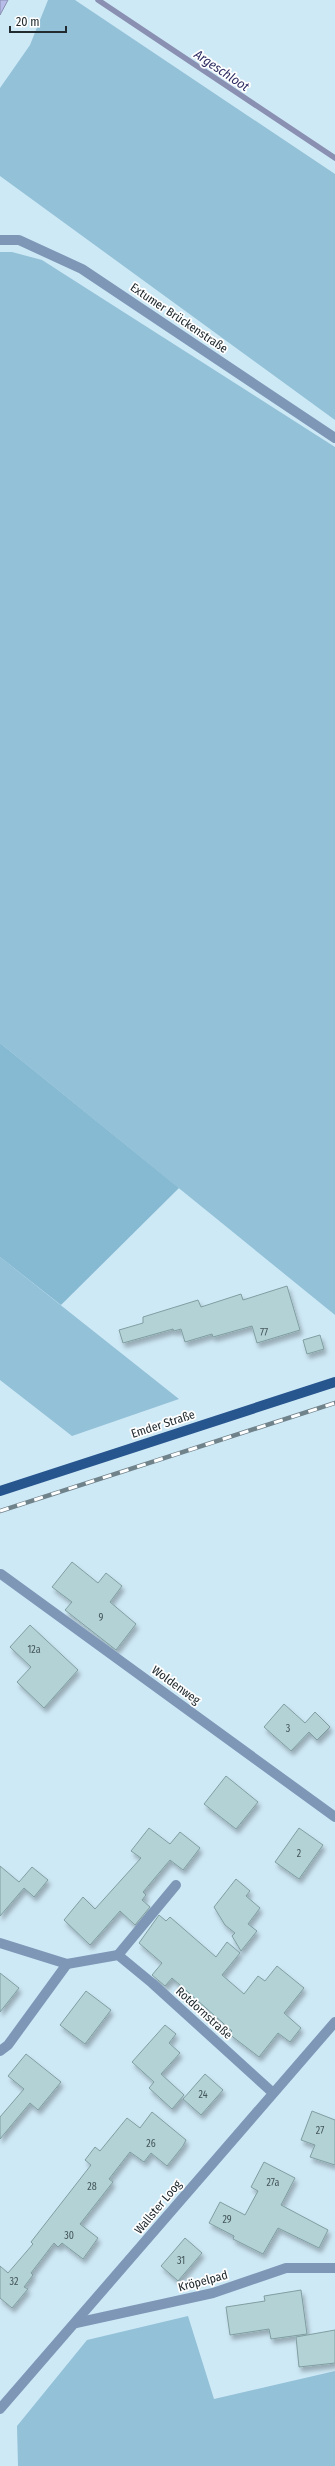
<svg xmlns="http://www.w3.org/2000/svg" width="335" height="2466" font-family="'Fira Sans Condensed',sans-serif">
<defs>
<filter id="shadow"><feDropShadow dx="2.5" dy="4.5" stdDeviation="2" flood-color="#0004"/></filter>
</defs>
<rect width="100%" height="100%" fill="#cee9f6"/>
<g fill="#93c1d8">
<polygon points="48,0 75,0 335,174 335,420 0,176 0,88 30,45"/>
<polygon points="0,252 12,252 42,260 335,447 335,1315 0,1043"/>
<polygon points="0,1257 179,1399 72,1436 0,1380"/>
<polygon points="188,2316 214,2399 335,2371 335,2466 18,2466 17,2426 87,2340"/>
</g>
<polygon fill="#86b9d2" points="0,1043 179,1188 61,1305 0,1257"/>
<polygon fill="#b6bbe8" stroke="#8990b1" points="0,0 8,0 0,15"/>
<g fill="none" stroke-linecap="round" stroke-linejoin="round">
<polyline stroke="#8990b1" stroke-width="5.5" points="98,0 335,158"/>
</g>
<g fill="#b2d2d5" stroke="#809ea1" filter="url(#shadow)">
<polygon points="287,1286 300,1330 257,1343 252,1326 213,1337 212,1334 185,1342 181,1329 174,1331 173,1329 123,1343 119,1330 143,1323 143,1317 198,1300 201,1307 241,1294 243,1300"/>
<polygon points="320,1335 324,1349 307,1354 303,1340"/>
<polygon points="72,1562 98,1583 106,1573 122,1586 110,1602 136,1624 116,1650 65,1610 72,1602 52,1587"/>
<polygon points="30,1625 78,1670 44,1708 17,1682 31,1667 10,1647"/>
<polygon points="284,1704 305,1723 315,1712 330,1727 317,1740 309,1732 291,1751 264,1727"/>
<polygon points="226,1776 258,1802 236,1829 204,1804"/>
<polygon points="149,1828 170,1844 180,1832 200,1848 183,1870 170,1860 143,1892 146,1895 142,1900 150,1907 135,1925 120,1911 90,1945 64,1920 83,1897 95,1909 141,1858 131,1851"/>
<polygon points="299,1828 323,1845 299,1879 275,1862"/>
<polygon points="0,1866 19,1882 32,1867 48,1880 34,1897 24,1888 0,1916"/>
<polygon points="236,1879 250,1891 246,1896 260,1908 248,1924 257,1931 241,1951 232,1936 235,1933 225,1925 214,1907"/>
<polygon points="159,1915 166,1921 170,1917 216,1957 227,1942 240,1953 222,1975 244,1994 258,1976 265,1981 277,1966 304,1988 284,2013 301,2028 290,2042 278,2033 259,2057 229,2034 232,2031 172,1978 165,1986 152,1975 162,1963 139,1943"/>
<polygon points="0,1973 19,1988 0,2012"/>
<polygon points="86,1991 111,2010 85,2044 60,2025"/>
<polygon points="165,2025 176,2034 169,2043 180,2053 161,2074 184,2095 172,2109 149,2088 154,2082 132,2062"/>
<polygon points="26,2054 61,2082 38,2110 30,2103 0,2139 0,2117 24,2089 8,2076"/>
<polygon points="205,2074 223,2090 201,2115 183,2099"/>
<polygon points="312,2111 335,2120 335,2165 310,2157 315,2145 301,2140"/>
<polygon points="152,2112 186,2140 183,2146 167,2166 151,2153 144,2162 130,2152 109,2179 113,2182 80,2224 98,2238 83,2259 62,2243 58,2247 54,2243 31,2273 33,2275 24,2287 28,2289 12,2308 0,2298 0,2266 8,2273 33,2244 31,2242 91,2165 85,2160 95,2147 100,2151 127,2118 140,2128"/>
<polygon points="264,2162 295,2178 281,2205 328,2230 319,2248 278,2228 263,2254 233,2239 234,2236 209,2223 220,2202 245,2215 258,2191 251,2187"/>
<polygon points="185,2238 202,2253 178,2281 161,2266"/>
<polygon points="301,2290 307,2334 271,2339 269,2329 230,2335 226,2307 265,2301 264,2296"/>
<polygon points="335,2330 335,2363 299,2367 296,2337"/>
</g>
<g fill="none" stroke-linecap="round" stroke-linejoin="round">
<g stroke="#7e97b7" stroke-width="10">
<polyline points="0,240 19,240 82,269 335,438"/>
<polyline points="1,1574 335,1817"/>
<polyline points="0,1943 67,1964 118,1955 152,1983 272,2092"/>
<polyline points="118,1955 176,1885"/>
<polyline points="0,2051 8,2045 67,1964"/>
<polyline points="76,2323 213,2293 286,2268 335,2268"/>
<polyline points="0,2409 335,2022"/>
</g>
<polyline stroke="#27558e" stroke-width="10" points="0,1491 335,1382"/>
<g stroke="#70828a" stroke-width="4.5">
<polyline id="rail" points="0,1511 335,1403"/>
</g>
<use href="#rail" stroke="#fff" stroke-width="3" stroke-dasharray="9" stroke-linecap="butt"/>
</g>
<g text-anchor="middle" stroke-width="3.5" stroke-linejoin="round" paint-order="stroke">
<g font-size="10" fill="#455559">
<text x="264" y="1336">77</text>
<text x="101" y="1621">9</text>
<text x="34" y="1653">12a</text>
<text x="288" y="1732">3</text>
<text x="299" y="1857">2</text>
<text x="203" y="2098">24</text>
<text x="320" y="2134">27</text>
<text x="151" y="2147">26</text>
<text x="273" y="2186">27a</text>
<text x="92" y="2190">28</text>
<text x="227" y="2223">29</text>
<text x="69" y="2239">30</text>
<text x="181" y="2264">31</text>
<text x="14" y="2285">32</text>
</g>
<g font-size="12" fill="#212b30" stroke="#fff">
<text transform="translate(179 318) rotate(34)" y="4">Extumer Brückenstraße</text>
<text transform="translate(163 1424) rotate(-18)" y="4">Emder Straße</text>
<text transform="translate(176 1685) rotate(36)" y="4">Woldenweg</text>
<text transform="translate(204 2013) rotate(42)" y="4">Rotdornstraße</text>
<text transform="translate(158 2207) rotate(-50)" y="4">Wallster Loog</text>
<text transform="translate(203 2281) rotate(-15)" y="4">Kröpelpad</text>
</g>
<g font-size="13" font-style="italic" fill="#2d2d63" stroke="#fff">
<text transform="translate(222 70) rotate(34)" y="5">Argeschloot</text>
</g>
</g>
<path d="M10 26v6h56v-6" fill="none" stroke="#212b30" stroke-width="2"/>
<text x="16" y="26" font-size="12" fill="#212b30" stroke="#ffffff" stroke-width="3" paint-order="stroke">20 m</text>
</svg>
